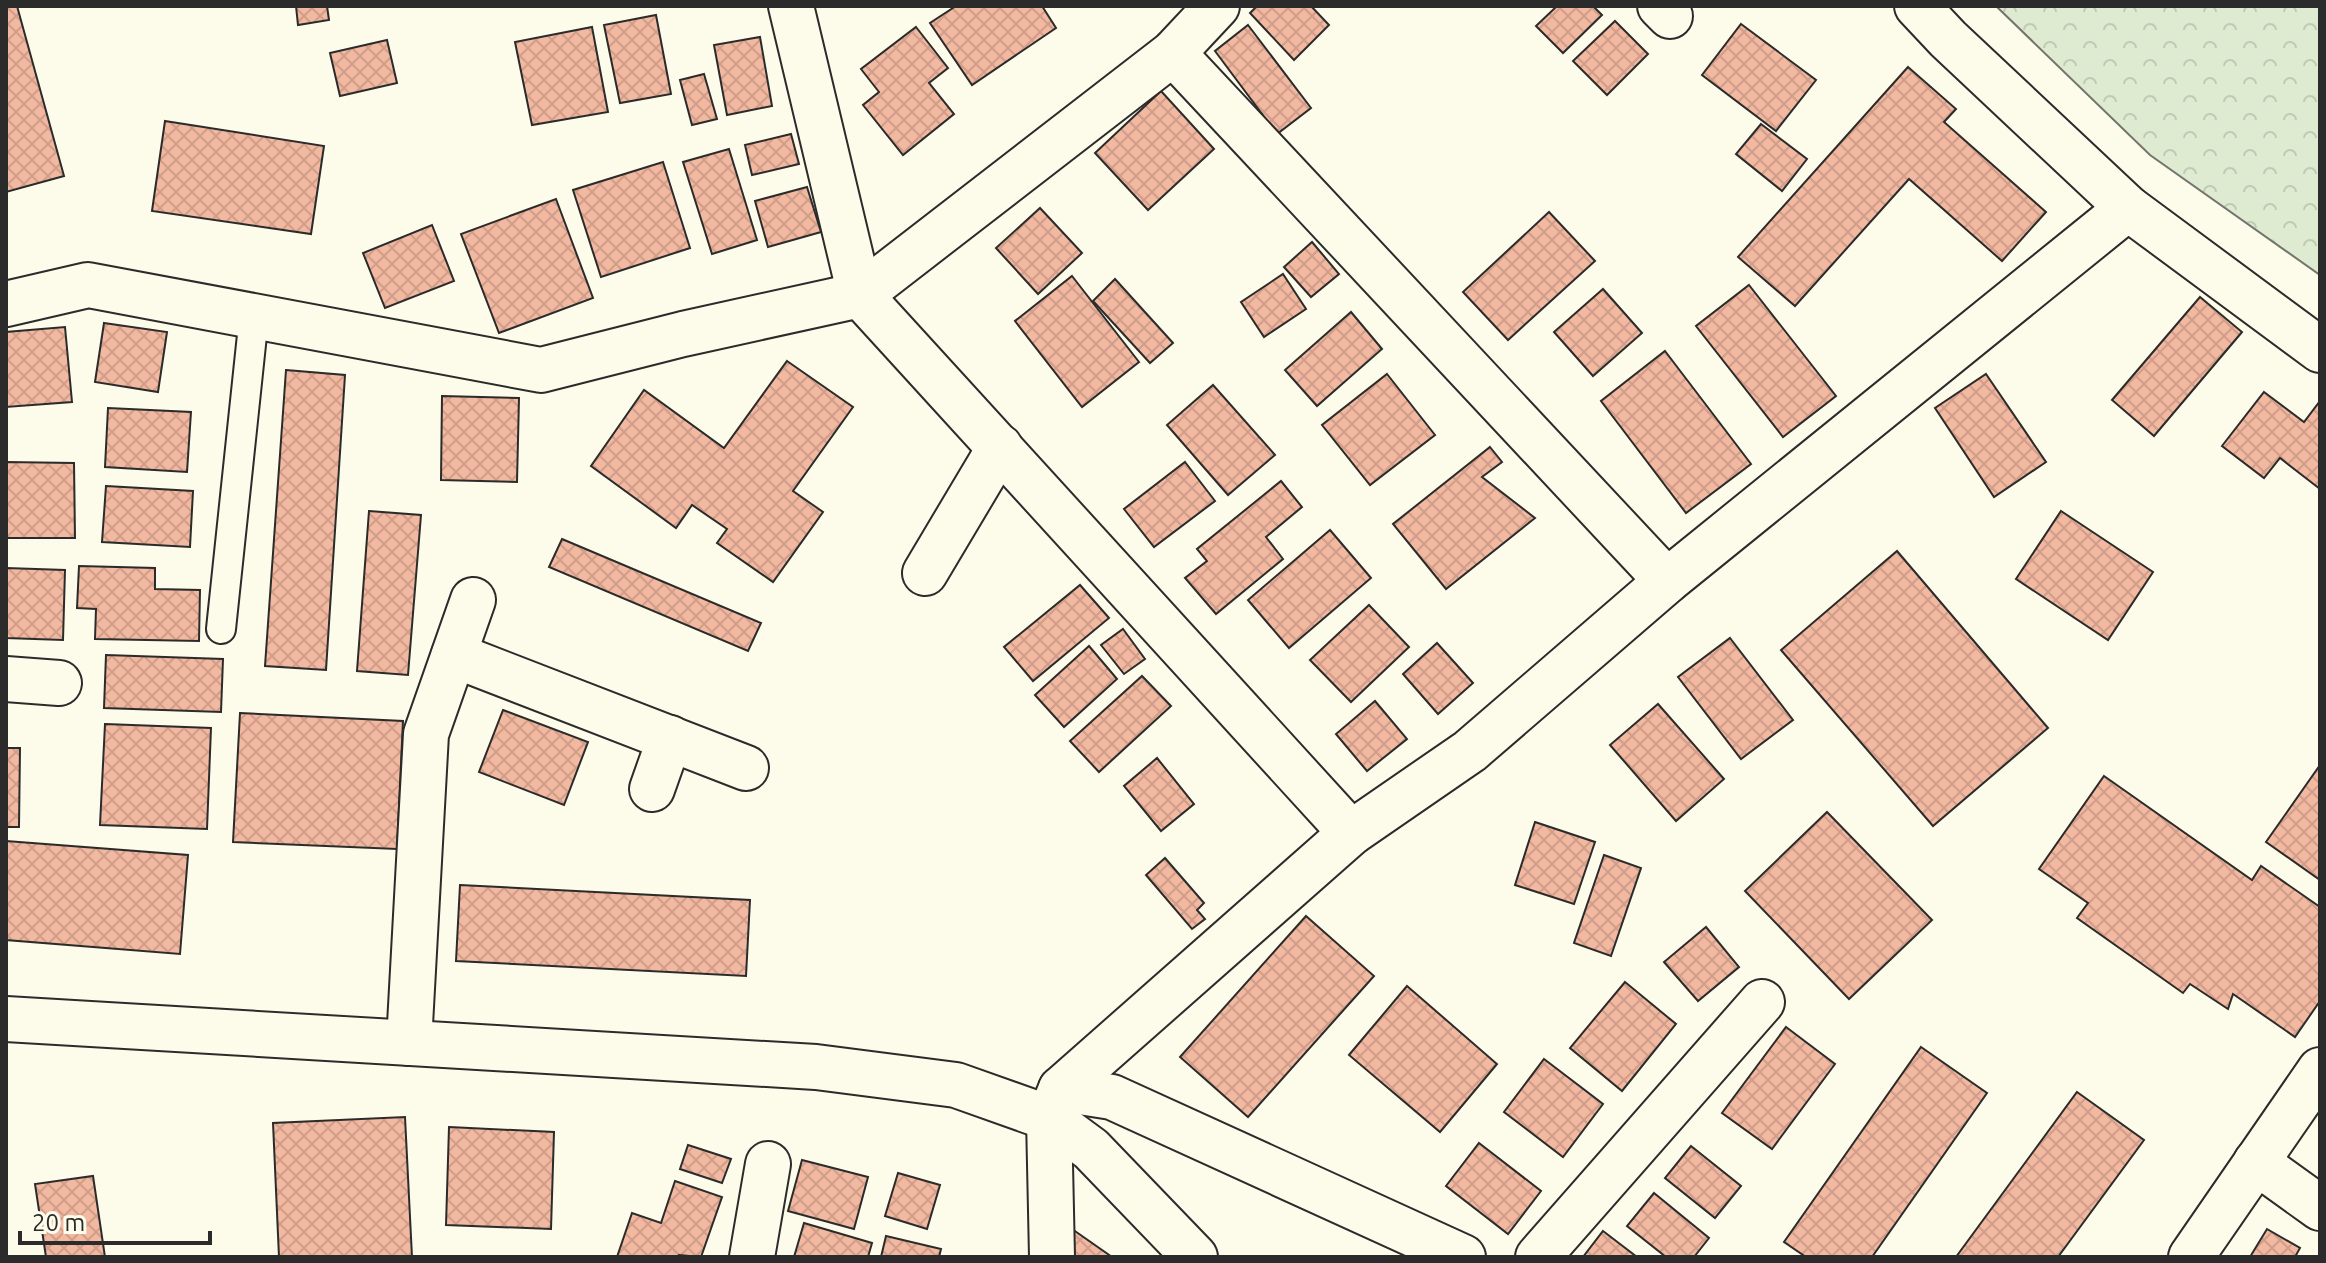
<svg xmlns="http://www.w3.org/2000/svg" width="2326" height="1263" font-family="Ubuntu,sans-serif">
<defs>
<pattern id="forest-crowns" width="20" height="18" patternUnits="userSpaceOnUse" patternTransform="scale(2)"><rect width="20" height="18" fill="#deebd1"/><path d="M2 6a3 3 0 1 1 6 0M12 15a3 3 0 1 1 6 0" fill="none" stroke="#bfcab4"/></pattern>
<pattern id="building-cross-hatch" width="8" height="8" patternUnits="userSpaceOnUse" patternTransform="scale(2)"><rect width="8" height="8" fill="#f2b8a0"/><path d="M0 0l8 8M0 8l8-8" fill="none" stroke="#d09e8a"/></pattern>
</defs>
<rect width="100%" height="100%" fill="#fdfbea"/>
<polygon fill="url(#forest-crowns)" stroke="#74746e" stroke-width="2" points="1996,6 2320,6 2320,275 2150,155"/>
<g fill="url(#building-cross-hatch)" stroke="#2b2b2b" stroke-width="2">
<polygon points="6,6 17,6 64,176 6,192"/>
<polygon points="296,6 327,6 329,20 298,25"/>
<polygon points="956,6 1042,6 1056,28 972,85 930,23"/>
<polygon points="1257,6 1311,6 1329,25 1294,60 1250,13"/>
<polygon points="1557,6 1593,6 1602,15 1563,53 1536,26"/>
<polygon points="656,15 671,94 620,103 604,25"/>
<polygon points="1615,21 1648,54 1607,95 1573,61"/>
<polygon points="1741,24 1816,80 1776,131 1702,75"/>
<polygon points="1248,25 1311,108 1277,134 1215,51"/>
<polygon points="592,27 608,112 532,125 515,42"/>
<polygon points="916,27 948,68 929,83 954,114 903,155 863,105 879,92 861,69"/>
<polygon points="760,37 772,106 727,115 714,45"/>
<polygon points="387,40 397,83 340,96 330,53"/>
<polygon points="1908,67 1956,109 1944,122 2046,212 2002,261 1909,179 1795,306 1738,257"/>
<polygon points="704,74 717,119 692,125 680,80"/>
<polygon points="1161,91 1214,149 1148,210 1095,153"/>
<polygon points="165,121 324,146 311,234 152,211"/>
<polygon points="1761,124 1807,159 1782,191 1736,154"/>
<polygon points="791,134 799,164 752,175 745,145"/>
<polygon points="729,149 757,240 712,254 683,162"/>
<polygon points="663,162 690,248 601,277 573,190"/>
<polygon points="807,187 821,232 768,247 755,201"/>
<polygon points="556,199 593,298 499,333 461,234"/>
<polygon points="1040,208 1082,253 1038,294 996,248"/>
<polygon points="1549,212 1595,261 1508,340 1463,292"/>
<polygon points="432,225 454,281 385,308 363,253"/>
<polygon points="1312,242 1339,274 1311,297 1284,267"/>
<polygon points="1283,274 1306,309 1264,337 1241,302"/>
<polygon points="1072,276 1139,362 1082,407 1015,321"/>
<polygon points="1115,279 1173,343 1150,363 1093,301"/>
<polygon points="1749,285 1836,396 1783,437 1696,326"/>
<polygon points="1603,289 1642,333 1593,376 1554,332"/>
<polygon points="2200,297 2242,332 2154,436 2112,400"/>
<polygon points="1351,312 1382,349 1317,406 1285,370"/>
<polygon points="104,323 167,332 158,392 95,382"/>
<polygon points="65,327 72,402 6,407 6,332"/>
<polygon points="1665,351 1751,464 1686,513 1601,401"/>
<polygon points="787,361 853,407 793,491 823,512 773,582 717,543 727,529 692,505 676,528 591,466 644,390 724,448"/>
<polygon points="286,370 345,375 326,670 265,666"/>
<polygon points="1387,374 1435,435 1370,485 1322,425"/>
<polygon points="1986,374 2046,462 1994,497 1935,408"/>
<polygon points="1213,385 1275,455 1228,495 1167,425"/>
<polygon points="2264,392 2304,422 2320,401 2320,489 2280,458 2264,478 2222,446"/>
<polygon points="442,396 519,398 517,482 441,480"/>
<polygon points="108,408 191,412 187,472 105,467"/>
<polygon points="1490,447 1502,462 1482,477 1535,518 1446,589 1393,524"/>
<polygon points="6,462 74,463 75,538 6,538"/>
<polygon points="1185,462 1215,501 1154,547 1124,509"/>
<polygon points="1281,481 1302,507 1266,537 1283,559 1216,614 1185,578 1207,561 1197,549"/>
<polygon points="106,486 193,491 190,547 102,542"/>
<polygon points="369,511 421,515 408,675 357,671"/>
<polygon points="2061,511 2153,572 2108,640 2016,579"/>
<polygon points="1330,530 1371,578 1289,648 1248,600"/>
<polygon points="562,539 761,623 748,651 549,567"/>
<polygon points="1897,551 2048,728 1933,826 1781,650"/>
<polygon points="79,566 155,568 155,589 200,590 199,641 95,639 96,609 77,608"/>
<polygon points="6,568 65,570 63,640 6,638"/>
<polygon points="1080,585 1109,618 1033,681 1004,647"/>
<polygon points="1369,605 1409,647 1351,702 1310,660"/>
<polygon points="1123,629 1145,659 1124,674 1101,645"/>
<polygon points="1730,638 1793,720 1741,759 1678,677"/>
<polygon points="1437,643 1473,683 1438,714 1403,674"/>
<polygon points="1089,646 1117,679 1064,727 1035,695"/>
<polygon points="106,655 223,659 221,712 104,708"/>
<polygon points="1142,676 1171,706 1099,772 1070,741"/>
<polygon points="1375,701 1407,739 1367,771 1336,734"/>
<polygon points="1658,704 1724,779 1676,821 1610,745"/>
<polygon points="503,710 588,742 564,805 479,772"/>
<polygon points="240,713 403,721 397,849 233,842"/>
<polygon points="105,724 211,728 207,829 100,825"/>
<polygon points="6,748 20,748 19,827 6,827"/>
<polygon points="1157,758 1194,804 1161,831 1124,786"/>
<polygon points="2320,765 2320,880 2266,842"/>
<polygon points="2104,776 2252,880 2261,866 2320,907 2320,1001 2295,1037 2233,994 2228,1009 2190,984 2183,993 2077,918 2088,903 2039,869"/>
<polygon points="1827,812 1932,920 1849,999 1745,891"/>
<polygon points="1535,822 1595,842 1574,904 1515,885"/>
<polygon points="6,841 188,855 180,954 6,940"/>
<polygon points="1604,855 1641,868 1611,956 1574,943"/>
<polygon points="1165,858 1204,903 1197,910 1205,919 1192,929 1146,875"/>
<polygon points="460,885 750,900 746,976 456,961"/>
<polygon points="1306,916 1374,976 1248,1117 1180,1057"/>
<polygon points="1706,927 1739,967 1698,1001 1664,962"/>
<polygon points="1625,982 1676,1024 1622,1091 1570,1048"/>
<polygon points="1407,986 1497,1064 1440,1132 1349,1055"/>
<polygon points="1786,1027 1835,1064 1772,1149 1722,1113"/>
<polygon points="1921,1047 1987,1093 1872,1257 1806,1257 1784,1242"/>
<polygon points="1544,1059 1603,1104 1563,1157 1504,1112"/>
<polygon points="2077,1092 2144,1140 2058,1257 1956,1257"/>
<polygon points="405,1117 412,1257 279,1257 273,1123"/>
<polygon points="449,1127 554,1132 551,1229 446,1225"/>
<polygon points="1479,1143 1541,1191 1508,1234 1446,1186"/>
<polygon points="688,1145 731,1159 722,1183 680,1169"/>
<polygon points="1691,1146 1741,1186 1715,1218 1665,1178"/>
<polygon points="802,1160 868,1177 854,1229 788,1211"/>
<polygon points="898,1173 940,1185 927,1229 885,1216"/>
<polygon points="93,1176 105,1257 46,1257 35,1184"/>
<polygon points="675,1181 722,1197 701,1257 679,1255 678,1257 617,1257 632,1213 661,1223"/>
<polygon points="1654,1193 1709,1238 1694,1257 1666,1257 1627,1226"/>
<polygon points="1062,1222 1112,1257 1068,1257"/>
<polygon points="804,1223 872,1243 868,1257 794,1257"/>
<polygon points="2267,1229 2300,1248 2295,1257 2250,1257"/>
<polygon points="1603,1231 1637,1257 1583,1257"/>
<polygon points="886,1236 941,1249 939,1257 881,1257"/>
</g>
<g fill="none" stroke-linecap="round" stroke-linejoin="round">
<g stroke="#2b2b2b" stroke-width="32">
<polyline id="lane" points="221,629 254,316"/>
</g>
<g stroke="#2b2b2b" stroke-width="48">
<g id="street">
<polyline points="791,6 860,295 1351,833"/>
<polyline points="1660,6 1670,16"/>
<polyline points="1917,6 1948,39 2128,208 2320,350"/>
<polyline points="1173,53 1667,581"/>
<polyline points="6,304 88,285 541,370 683,334 860,295 1173,53 1217,6"/>
<polyline points="925,573 1000,447"/>
<polyline points="454,655 746,768"/>
<polyline points="6,679 59,683"/>
<polyline points="652,789 670,738"/>
<polyline points="409,1043 426,734 473,600"/>
<polyline points="1061,1089 1112,1097 1463,1257"/>
<polyline points="2256,1162 2320,1208"/>
<polyline points="752,1257 768,1164"/>
<polyline points="1052,1257 1049,1118 1061,1089 1351,833 1470,751 1667,581 2128,208"/>
<polyline points="1538,1257 1762,1002"/>
<polyline points="2191,1257 2320,1070"/>
</g>
</g>
<g stroke="#2b2b2b" stroke-width="48">
<polyline id="secondary" points="6,1019 816,1067 956,1085 1049,1118 1091,1149 1195,1257"/>
</g>
<use href="#lane" stroke="#fdfbea" stroke-width="28"/>
<use href="#street" stroke="#fdfbea" stroke-width="44"/>
<use href="#secondary" stroke="#fdfbea" stroke-width="44"/>
</g>
<rect width="2326" height="1263" fill="none" stroke="#2b2b2b" stroke-width="16"/>
<path d="M20 1231v12h190v-12" fill="none" stroke="#2b2b2b" stroke-width="4"/>
<text x="32" y="1231" font-size="24" fill="#2b2b2b" stroke="#fdfbea" stroke-width="6" paint-order="stroke">20 m</text>
</svg>
